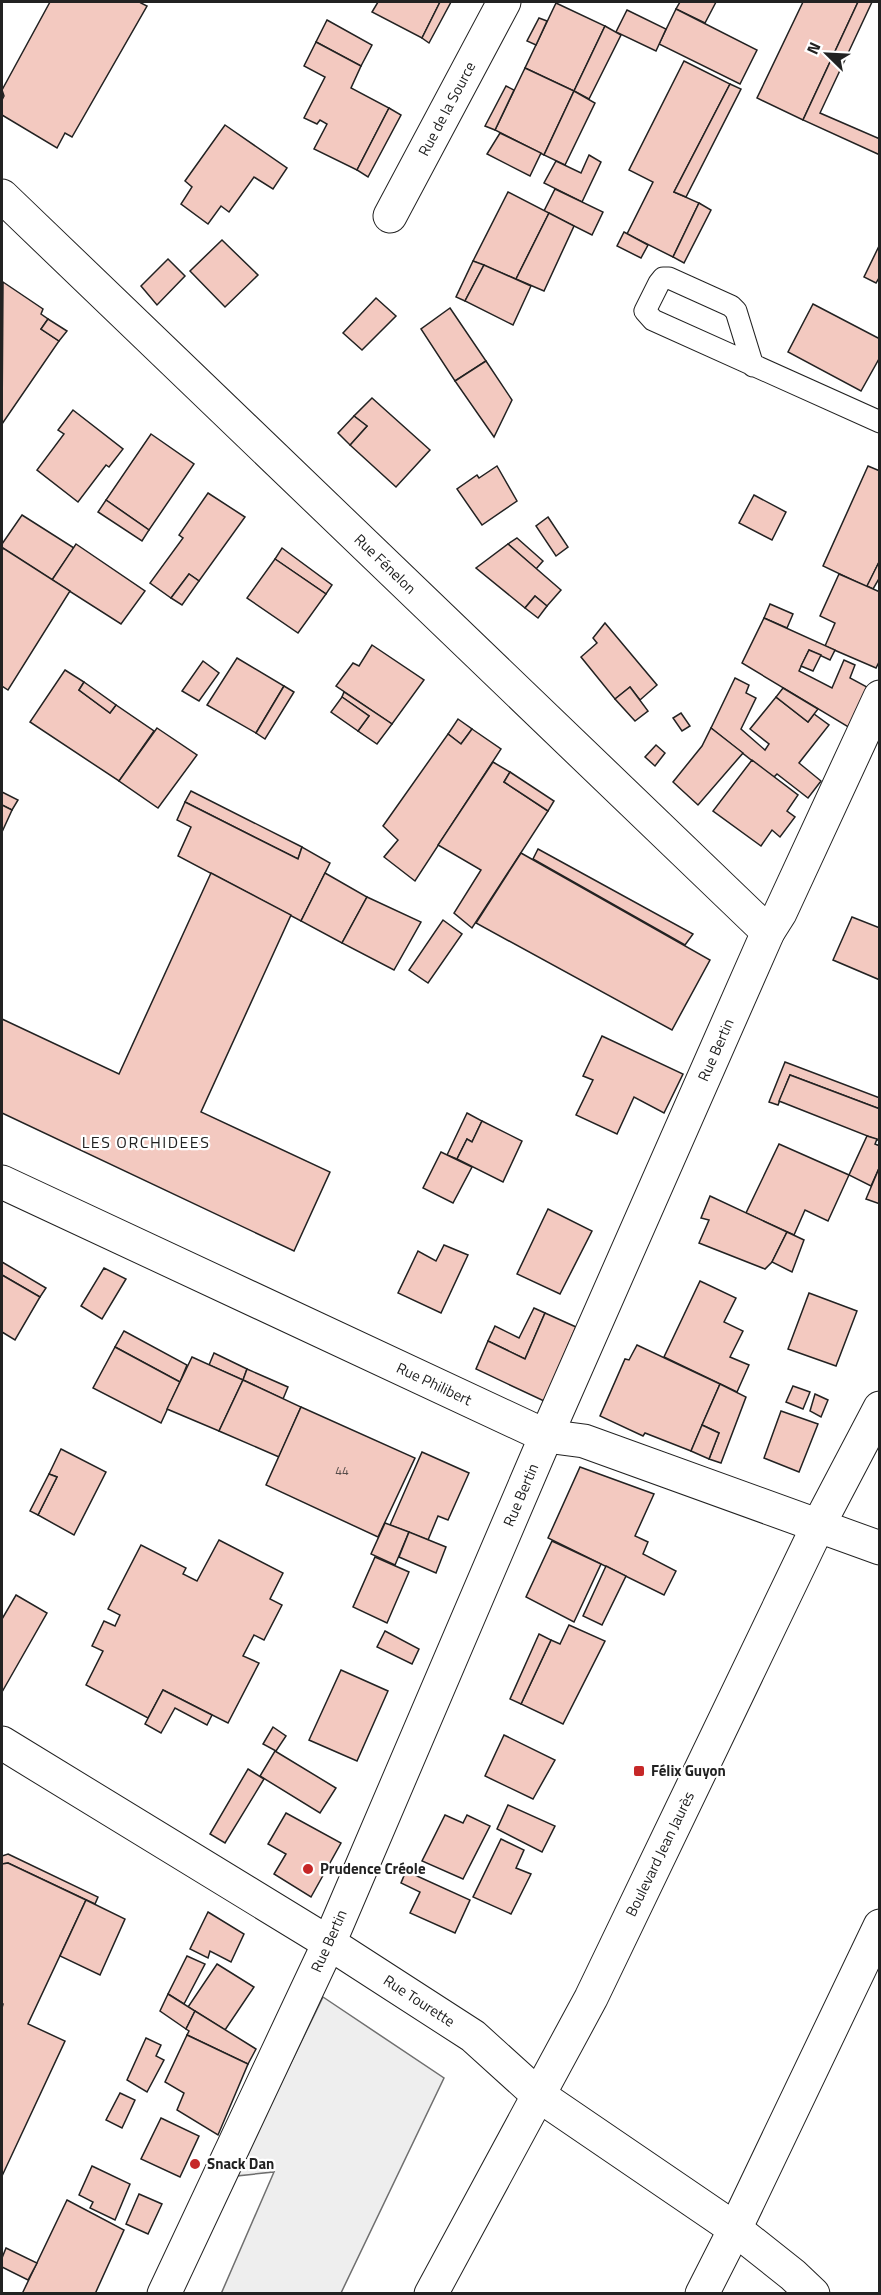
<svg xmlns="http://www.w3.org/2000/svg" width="881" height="2295" font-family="'Titillium Web',sans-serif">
<rect width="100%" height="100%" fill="#fff"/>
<polygon fill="#eee" stroke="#6f6f6f" stroke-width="1.5" points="323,1997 444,2078 341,2293 221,2294 274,2172 236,2176"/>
<g fill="#f3c9c0" stroke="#222" stroke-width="1.5">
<polygon points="50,2 142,2 141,3 147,6 72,137 65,133 57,148 2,115 2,100 4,96 2,90"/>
<polygon points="378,2 440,2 422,38 372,12"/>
<polygon points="440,2 451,2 429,43 422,38"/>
<polygon points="680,2 716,2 705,23 676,9"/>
<polygon points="803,2 858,2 803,120 757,98"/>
<polygon points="858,2 872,2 820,113 880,139 880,155 803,120"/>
<polygon points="556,3 605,26 574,91 525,68"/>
<polygon points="676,9 757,50 740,84 659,44"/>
<polygon points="627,10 666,29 656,51 616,32"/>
<polygon points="539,18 547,21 536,45 527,41"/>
<polygon points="327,20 372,45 361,66 316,42"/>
<polygon points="605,26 621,35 589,99 574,91"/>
<polygon points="316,42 361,66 351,88 389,108 357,170 314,149 327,124 320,120 317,124 304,118 325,77 304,66"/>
<polygon points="684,61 730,84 674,192 699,203 673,257 627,234 653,182 629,170"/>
<polygon points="525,68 574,91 544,155 495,130"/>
<polygon points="730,84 741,89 686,197 674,192"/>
<polygon points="506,86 514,90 495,130 485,126"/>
<polygon points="574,91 595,103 565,165 544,155"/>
<polygon points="389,108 401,115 368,177 357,170"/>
<polygon points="225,125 287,168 273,189 254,177 229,212 221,206 208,224 181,204 192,187 185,181"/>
<polygon points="500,133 541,153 530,176 487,154"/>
<polygon points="589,155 601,162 582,202 544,183 556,161 581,173"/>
<polygon points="555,189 603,212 592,235 544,211"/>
<polygon points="508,192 549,213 516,279 473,261"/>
<polygon points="699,203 711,210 684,263 673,257"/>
<polygon points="549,213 574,226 544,291 516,279"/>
<polygon points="624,232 648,245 641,258 617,246"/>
<polygon points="222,240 258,275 225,307 190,271"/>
<polygon points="880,244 880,276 876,283 864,277"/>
<polygon points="168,259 185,276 157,305 141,286"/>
<polygon points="473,261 484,265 465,301 456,297"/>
<polygon points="484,265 531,286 513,325 465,301"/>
<polygon points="3,282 43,309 41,314 48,319 41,329 59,341 2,424"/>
<polygon points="376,298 396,316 362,350 343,333"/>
<polygon points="813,304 880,339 880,357 861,391 788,352"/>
<polygon points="450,308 486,361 455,381 421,329"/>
<polygon points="48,319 67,331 59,341 41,329"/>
<polygon points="486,361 512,400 494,437 455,381"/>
<polygon points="372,398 430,450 396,487 350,445 367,426 354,416"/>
<polygon points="73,410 123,449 109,467 106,465 78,502 37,470 64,434 58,430"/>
<polygon points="354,416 367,426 350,445 338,433"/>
<polygon points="151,434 194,464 149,530 106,500"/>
<polygon points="497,466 517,501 482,525 457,489 477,475 479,478"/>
<polygon points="868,466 880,471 880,560 867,587 823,566"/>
<polygon points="208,493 245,517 199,581 189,574 171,598 150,583 183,538 179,535"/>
<polygon points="754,495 786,512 772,540 739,523"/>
<polygon points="106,500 149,530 142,541 98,512"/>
<polygon points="22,515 74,548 52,580 2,548 2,544"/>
<polygon points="548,517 568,547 556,556 536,526"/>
<polygon points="517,538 543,561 536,569 508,544"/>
<polygon points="76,544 145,591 121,624 52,580"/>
<polygon points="508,544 561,590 547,606 535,596 525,608 476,568"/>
<polygon points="3,548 70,591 8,690 2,686 2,551"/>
<polygon points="282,548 332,585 326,594 275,559"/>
<polygon points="275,559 326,594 298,633 247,598"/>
<polygon points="880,560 880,577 873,589 867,586"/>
<polygon points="189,574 199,581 182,605 171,598"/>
<polygon points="839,574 880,592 880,660 876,668 825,646 835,623 820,616"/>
<polygon points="535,596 547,606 538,618 525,608"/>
<polygon points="770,604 793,614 787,628 764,618"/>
<polygon points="764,618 835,650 830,660 809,650 799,671 832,688 844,660 855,665 850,678 867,687 850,728 742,663"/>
<polygon points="605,623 657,685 640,700 630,687 615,699 581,657 597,643 593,638"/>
<polygon points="372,645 424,680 392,724 336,686 353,663 359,666"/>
<polygon points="809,650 821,655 813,671 801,666"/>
<polygon points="237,658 284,686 256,733 207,705"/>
<polygon points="203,661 219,673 199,701 182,691"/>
<polygon points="65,670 84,682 79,690 110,713 116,705 154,731 119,781 30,722"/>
<polygon points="735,678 749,685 746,693 756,698 741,729 765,750 769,744 750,729 776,697 808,722 814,714 829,725 799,763 821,781 808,798 777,774 774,777 765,771 711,728"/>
<polygon points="84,682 116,705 110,713 79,690"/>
<polygon points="284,686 294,692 265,739 256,733"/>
<polygon points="630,687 648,711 635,721 615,699"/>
<polygon points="783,688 818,709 808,722 776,697"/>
<polygon points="344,692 392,724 377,744 358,731 369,716 342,697"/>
<polygon points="342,697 369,716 358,731 331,712"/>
<polygon points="681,713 690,726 682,731 673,718"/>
<polygon points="458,719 472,729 461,744 448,734"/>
<polygon points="157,728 197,755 158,808 119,781"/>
<polygon points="711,728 743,753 698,805 673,782 702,746"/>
<polygon points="472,729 501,749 415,881 384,857 398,840 383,826 448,734 461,744"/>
<polygon points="656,745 665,753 655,766 645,757"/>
<polygon points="752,760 798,795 787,811 795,817 780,837 772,830 761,846 713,811"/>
<polygon points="493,762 510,772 504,782 548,811 472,928 454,913 481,870 438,845"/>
<polygon points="510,772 554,801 548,811 504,782"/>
<polygon points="191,791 302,847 298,859 185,802"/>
<polygon points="2,792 18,800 12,810 2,805"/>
<polygon points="185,802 298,859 302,847 330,863 301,921 178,856 191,827 177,820"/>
<polygon points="2,805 12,810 2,832"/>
<polygon points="538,849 693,934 685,945 533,859"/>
<polygon points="521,853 710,960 672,1030 476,923"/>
<polygon points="211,873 291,915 201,1112 330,1172 294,1251 2,1113 2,1019 119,1074"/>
<polygon points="325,873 367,897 342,943 301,921"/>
<polygon points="367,897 421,922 394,970 342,943"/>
<polygon points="852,917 880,928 880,980 833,960"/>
<polygon points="443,920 462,934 428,983 409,970"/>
<polygon points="602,1036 683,1074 664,1113 634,1097 617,1134 576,1115 593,1080 583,1076"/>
<polygon points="785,1062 880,1098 880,1109 790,1075 778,1105 769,1102"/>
<polygon points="790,1075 880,1109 880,1141 779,1101"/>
<polygon points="467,1113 482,1121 472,1142 467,1139 457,1159 447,1155"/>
<polygon points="482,1121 522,1141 503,1182 457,1159 467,1139 472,1142"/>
<polygon points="867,1136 877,1139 875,1144 880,1146 880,1166 871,1186 849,1175"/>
<polygon points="779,1144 849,1175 828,1221 805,1210 794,1235 746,1213"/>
<polygon points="441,1152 472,1167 453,1203 423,1188"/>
<polygon points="880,1166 880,1204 866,1199"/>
<polygon points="710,1196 787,1232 772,1262 765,1269 699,1243 709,1220 701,1218"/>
<polygon points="548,1209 592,1231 560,1294 517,1274"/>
<polygon points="787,1232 804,1240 792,1272 772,1262"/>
<polygon points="444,1245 468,1255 441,1313 398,1293 418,1251 436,1261"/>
<polygon points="2,1262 46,1288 40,1297 2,1275"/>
<polygon points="104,1268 126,1279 102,1319 81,1306"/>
<polygon points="2,1275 40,1297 15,1340 2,1332"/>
<polygon points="700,1281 736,1298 724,1322 743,1331 730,1357 749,1365 737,1392 664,1357"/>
<polygon points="809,1293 857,1311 836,1366 788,1349"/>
<polygon points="534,1308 545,1313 525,1359 488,1341 495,1326 519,1338"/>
<polygon points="545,1313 576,1327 544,1401 476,1369 488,1341 525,1359"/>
<polygon points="124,1331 187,1365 180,1382 115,1347"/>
<polygon points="637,1345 720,1384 691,1451 645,1433 643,1436 600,1416 625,1359 629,1360"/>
<polygon points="115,1347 180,1382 161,1423 93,1388"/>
<polygon points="214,1353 247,1369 243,1380 209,1365"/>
<polygon points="192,1357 243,1380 219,1431 167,1409"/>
<polygon points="247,1369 288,1387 283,1399 243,1380"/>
<polygon points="243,1380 301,1407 279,1457 219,1431"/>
<polygon points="720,1384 746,1397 721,1463 709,1459 719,1433 702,1425"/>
<polygon points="793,1386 810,1392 803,1409 786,1402"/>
<polygon points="815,1394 828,1400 821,1417 810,1411"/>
<polygon points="301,1407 415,1458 378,1537 266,1485"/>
<polygon points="781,1411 818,1424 799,1472 764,1458"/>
<polygon points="702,1425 719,1433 709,1459 691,1451"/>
<polygon points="61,1449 106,1472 74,1535 38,1515 57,1477 49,1474"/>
<polygon points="422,1452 469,1473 448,1520 438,1516 428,1540 390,1525"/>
<polygon points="580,1467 654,1494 635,1536 648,1542 643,1554 676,1571 664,1595 548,1538"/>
<polygon points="49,1474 57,1477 38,1515 30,1511"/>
<polygon points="385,1523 409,1532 395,1565 371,1554"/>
<polygon points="409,1532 446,1547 436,1573 399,1557"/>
<polygon points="219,1540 283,1573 270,1599 282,1605 264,1640 254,1635 243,1656 259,1663 228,1723 163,1690 148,1718 86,1685 103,1651 92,1646 104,1621 115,1626 120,1615 108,1609 141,1545 186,1568 183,1574 197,1581"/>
<polygon points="552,1541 601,1564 574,1622 526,1597"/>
<polygon points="375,1557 409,1572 387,1623 353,1607"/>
<polygon points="606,1566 626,1576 602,1625 583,1616"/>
<polygon points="16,1595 47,1613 2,1692 2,1619"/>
<polygon points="569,1625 605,1641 563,1724 521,1704 551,1640 560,1644"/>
<polygon points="385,1631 419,1649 412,1664 377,1647"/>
<polygon points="539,1634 551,1640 521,1704 510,1699"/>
<polygon points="341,1670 388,1691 357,1761 309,1740"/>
<polygon points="163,1690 212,1715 207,1725 175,1708 161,1733 145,1724"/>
<polygon points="273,1727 286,1736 276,1751 263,1744"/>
<polygon points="504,1735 555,1760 533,1799 485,1776"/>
<polygon points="275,1751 336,1788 320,1813 260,1776"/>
<polygon points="248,1769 264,1779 225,1843 210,1834"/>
<polygon points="508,1805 555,1826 542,1852 497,1829"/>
<polygon points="286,1813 341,1843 311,1897 274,1874 286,1854 268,1844"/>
<polygon points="445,1815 463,1823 467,1815 490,1826 463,1879 422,1861"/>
<polygon points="501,1839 524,1850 516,1868 531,1874 511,1914 473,1897"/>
<polygon points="8,1854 98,1897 95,1904 8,1863 2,1864 2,1856"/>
<polygon points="8,1863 86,1900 28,2024 65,2041 2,2176 2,2008 3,2004 2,2003 2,1864"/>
<polygon points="406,1871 470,1900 455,1933 410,1913 420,1892 401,1883"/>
<polygon points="86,1900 125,1919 100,1975 60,1956"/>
<polygon points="208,1912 244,1934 231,1962 210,1951 208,1958 190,1949"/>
<polygon points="187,1956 205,1964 184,2004 168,1994"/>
<polygon points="217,1964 254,1987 225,2030 188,2007"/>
<polygon points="168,1994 195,2011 186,2029 160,2011"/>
<polygon points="195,2011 256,2049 248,2064 187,2035 189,2031 186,2029"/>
<polygon points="187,2035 248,2064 218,2135 177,2110 184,2093 165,2082"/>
<polygon points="146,2038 161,2045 156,2056 164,2060 147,2092 127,2080"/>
<polygon points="120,2093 135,2100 122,2128 106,2120"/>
<polygon points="161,2118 199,2136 180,2177 141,2159"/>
<polygon points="92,2166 130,2184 115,2220 90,2208 93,2202 79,2195"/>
<polygon points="139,2194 162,2204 148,2234 126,2224"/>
<polygon points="67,2200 124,2230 95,2294 22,2294"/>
<polygon points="6,2248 37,2263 28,2280 2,2267 2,2258"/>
</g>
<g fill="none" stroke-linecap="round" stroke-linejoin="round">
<g stroke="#222" stroke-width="23">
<polyline id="service" points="753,366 736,311 731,306 669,278 663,278 659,283 645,311 653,320 880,422"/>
</g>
<g stroke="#222" stroke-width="35">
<g id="minor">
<polyline points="2,196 768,932"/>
<polyline points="390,216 504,2"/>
<polyline points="2,1182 546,1436 584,1441 880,1548"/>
<polyline points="164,2294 329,1943 546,1436 768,932 780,913 880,697"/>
</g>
</g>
<g stroke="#222" stroke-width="35">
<polyline id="tertiary" points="2,1743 329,1943 473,2036 537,2094"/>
</g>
<g stroke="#222" stroke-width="35">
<polyline id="secondary" points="537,2094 735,2229 793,2275 813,2294"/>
</g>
<g stroke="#222" stroke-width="35">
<g id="primary">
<polyline points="431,2294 591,1998 818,1526 880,1408"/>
<polyline points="702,2294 735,2229 880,1926"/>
</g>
</g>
<use href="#service" stroke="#fff" stroke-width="21"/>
<use href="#minor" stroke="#fff" stroke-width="33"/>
<use href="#tertiary" stroke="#fff" stroke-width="33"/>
<use href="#secondary" stroke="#fff" stroke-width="33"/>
<use href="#primary" stroke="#fff" stroke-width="33"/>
</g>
<g fill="#c62828" stroke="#fff" stroke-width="2">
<rect x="633" y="1765" width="12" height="12" rx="3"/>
<circle cx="308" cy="1869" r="6"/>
<circle cx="195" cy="2164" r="6"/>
</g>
<g text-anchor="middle" stroke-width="4.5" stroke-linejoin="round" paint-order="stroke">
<g font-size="12" fill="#564c4a">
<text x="342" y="1475">44</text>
</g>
<g font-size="15" fill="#222" stroke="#fff">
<text transform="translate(447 109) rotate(-62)" y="5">Rue de la Source</text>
<text transform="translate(385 564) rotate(44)" y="5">Rue Fénelon</text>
<text transform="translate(716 1050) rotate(-66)" y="5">Rue Bertin</text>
<text transform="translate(434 1384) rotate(25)" y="5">Rue Philibert</text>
<text transform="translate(521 1495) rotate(-67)" y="5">Rue Bertin</text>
<text transform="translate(660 1854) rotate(-64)" y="5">Boulevard Jean Jaurès</text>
<text transform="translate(329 1941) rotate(-66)" y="5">Rue Bertin</text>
<text transform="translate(419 2001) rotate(33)" y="5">Rue Tourette</text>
</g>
<g font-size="15" font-weight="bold" fill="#222" stroke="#fff" text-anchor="start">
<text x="651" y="1776">Félix Guyon</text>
<text x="320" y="1874">Prudence Créole</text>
<text x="207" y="2169">Snack Dan</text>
</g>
<g font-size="16" letter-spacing="1.5" fill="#222" stroke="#fff">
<text x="146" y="1148">LES ORCHIDEES</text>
</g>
</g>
<rect width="881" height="2295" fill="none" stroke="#222222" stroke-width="6"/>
<g transform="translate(827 54) rotate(294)" stroke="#ffffff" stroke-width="4.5" paint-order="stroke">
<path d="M0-4.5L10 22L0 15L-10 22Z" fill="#222222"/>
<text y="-9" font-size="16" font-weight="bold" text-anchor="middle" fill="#222222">N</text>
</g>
</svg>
